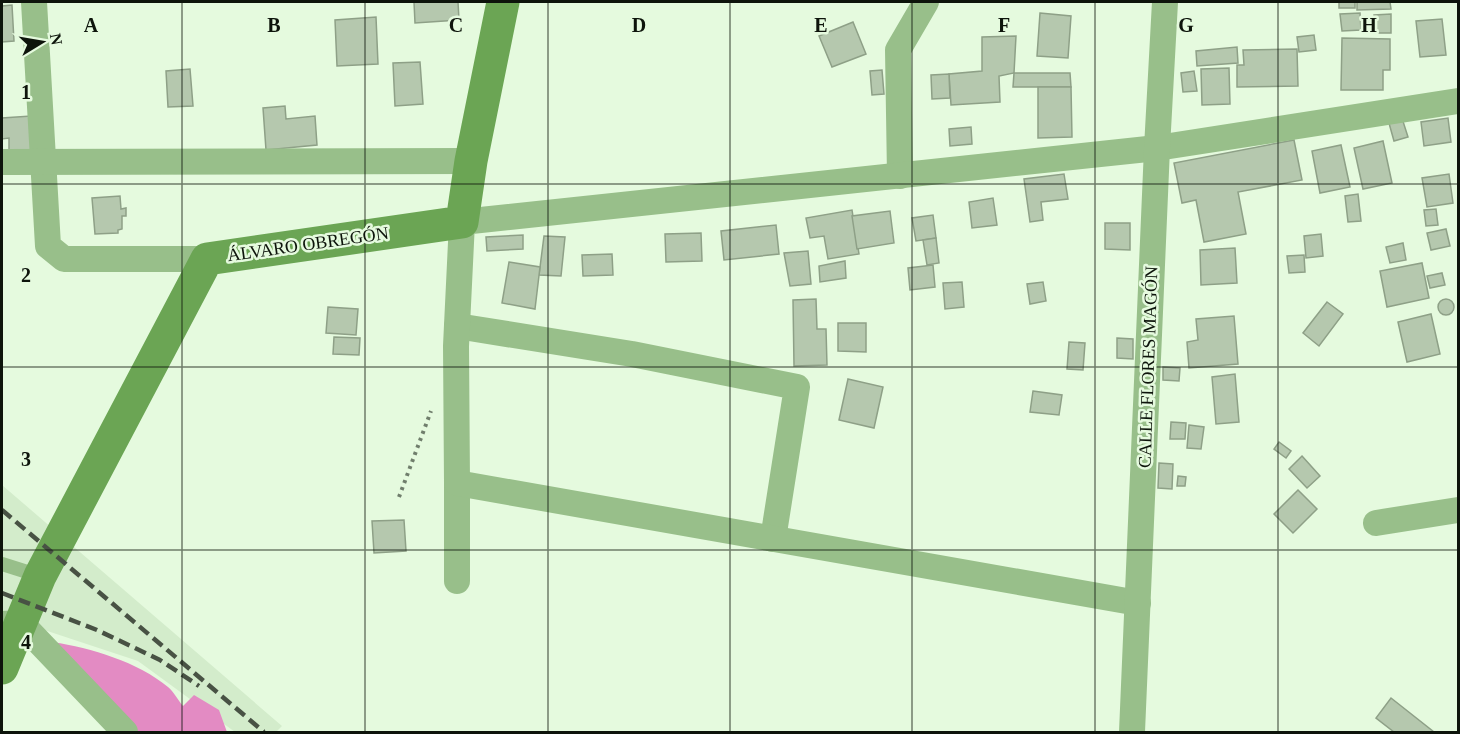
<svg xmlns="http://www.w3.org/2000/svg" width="1460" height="734" font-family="Georgia,serif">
<rect width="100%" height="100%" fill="#e5fade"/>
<polygon fill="#d3eccb" points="2,485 282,726 276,732 235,732 138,661 2,616"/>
<path fill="#e38bc3" d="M53 642C91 648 138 662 168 687 174 692 178 700 183 706L194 695 219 710 227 732H138Z"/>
<g fill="#b5c8ae" stroke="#8ea087" stroke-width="1.5">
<polygon points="414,2 458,2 459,20 415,23"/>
<rect x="1339" y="2" width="16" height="6"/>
<polygon points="1357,2 1390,2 1391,9 1357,10"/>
<polygon points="12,5 14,41 2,42 2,6"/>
<polygon points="1040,13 1071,16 1068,58 1037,56"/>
<polygon points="1360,13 1361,30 1342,31 1340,14"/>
<polygon points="1391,14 1391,33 1374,33 1374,15"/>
<polygon points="376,17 378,64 337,66 335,20"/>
<polygon points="1442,19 1446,55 1420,57 1416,21"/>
<polygon points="853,22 866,54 832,67 819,36"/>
<polygon points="1314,35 1316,50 1299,52 1297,37"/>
<polygon points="1016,36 1014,73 999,76 1000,102 951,105 949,74 982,71 982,37"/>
<polygon points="1342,38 1390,39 1390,70 1383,70 1383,90 1341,90"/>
<polygon points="1237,47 1238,63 1197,66 1196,51"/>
<polygon points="1297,49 1298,86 1237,87 1237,65 1244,65 1243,50"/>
<polygon points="420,62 423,104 395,106 393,63"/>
<polygon points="1229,68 1230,104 1202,105 1201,69"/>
<polygon points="190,69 193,106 168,107 166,71"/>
<polygon points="882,70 884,94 872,95 870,71"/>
<polygon points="1194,71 1197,91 1183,92 1181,73"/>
<polygon points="1014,73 1070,73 1071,87 1013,87"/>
<polygon points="949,74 950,98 932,99 931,75"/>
<polygon points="1038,87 1071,87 1072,137 1038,138"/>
<polygon points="285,106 286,119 315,116 317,145 266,150 263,108"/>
<polygon points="1400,112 1408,137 1394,141 1387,116"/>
<polygon points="31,116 32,150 9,151 9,138 2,139 2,118"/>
<polygon points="1448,118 1451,142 1424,146 1421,122"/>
<polygon points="971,127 972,144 950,146 949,129"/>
<polygon points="1294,140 1302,180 1238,192 1246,234 1204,242 1196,200 1182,203 1174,163"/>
<polygon points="1383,141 1392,183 1363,189 1354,148"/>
<polygon points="1341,145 1350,187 1320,193 1312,151"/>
<polygon points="1064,174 1068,199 1041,202 1043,220 1030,222 1024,179"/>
<polygon points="1449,174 1453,203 1427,207 1422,178"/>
<polygon points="1358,194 1361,221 1348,222 1345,196"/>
<polygon points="120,196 121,209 126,208 126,216 122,216 122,229 118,230 118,233 95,234 92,198"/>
<polygon points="993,198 997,225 972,228 969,202"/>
<polygon points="1436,209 1438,225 1426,226 1424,210"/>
<polygon points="852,210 859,254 828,259 824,236 810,238 806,218"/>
<polygon points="890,211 894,243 857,249 852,216"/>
<polygon points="933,215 936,238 916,241 912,218"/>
<polygon points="1105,223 1130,223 1130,250 1105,249"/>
<polygon points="776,225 779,254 724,260 721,231"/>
<polygon points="1446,229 1450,246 1431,250 1427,233"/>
<polygon points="701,233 702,261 666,262 665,234"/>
<polygon points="1321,234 1323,256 1306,258 1304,236"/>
<polygon points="523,235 523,249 487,251 486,237"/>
<polygon points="544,236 565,237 561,276 539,275"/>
<polygon points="936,238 939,263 927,265 923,240"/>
<polygon points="1403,243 1406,260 1390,263 1386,247"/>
<polygon points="1235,248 1237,283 1201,285 1200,250"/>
<polygon points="808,251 811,284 790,286 784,253"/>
<polygon points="612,254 613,275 583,276 582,255"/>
<polygon points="1304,255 1305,272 1289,273 1287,256"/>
<polygon points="845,261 846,278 820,282 819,266"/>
<polygon points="509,262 540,267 535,309 502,303"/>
<polygon points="1422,263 1429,298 1387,307 1380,271"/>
<polygon points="933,265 935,287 910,290 908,268"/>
<polygon points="1442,273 1445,285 1430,288 1427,276"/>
<polygon points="962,282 964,307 945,309 943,283"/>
<polygon points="1043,282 1046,301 1030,304 1027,284"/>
<circle cx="1446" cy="307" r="8"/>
<polygon points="816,299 817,329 826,329 827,365 794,366 793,300"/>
<polygon points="1327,302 1343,314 1319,346 1303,333"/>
<polygon points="328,307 358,309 356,335 326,333"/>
<polygon points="1431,314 1440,354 1407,362 1398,322"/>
<polygon points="1234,316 1238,364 1189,368 1187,342 1198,340 1196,319"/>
<polygon points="838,323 866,323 866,352 838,351"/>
<polygon points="334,337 360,338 359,355 333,354"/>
<polygon points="1117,338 1133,339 1133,359 1117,358"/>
<polygon points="1069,342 1085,343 1083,370 1067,369"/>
<polygon points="1163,367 1180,368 1179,381 1163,380"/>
<polygon points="1235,374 1239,422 1216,424 1212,377"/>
<polygon points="848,379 883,387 874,428 839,420"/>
<polygon points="1033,391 1062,395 1059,415 1030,412"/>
<polygon points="1171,422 1186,423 1185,439 1170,439"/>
<polygon points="1189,425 1204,427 1201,449 1187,448"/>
<polygon points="1279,442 1291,451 1286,458 1274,449"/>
<polygon points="1302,456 1320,476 1307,488 1289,469"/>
<polygon points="1159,463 1173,464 1172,489 1158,488"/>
<polygon points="1178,476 1186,477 1185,486 1177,486"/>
<polygon points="1298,490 1317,509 1293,533 1274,514"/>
<polygon points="404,520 406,551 374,553 372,521"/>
<polygon points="1391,698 1434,732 1394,732 1376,718"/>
</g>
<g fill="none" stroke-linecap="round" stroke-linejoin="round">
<polyline stroke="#707e6c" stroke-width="4" stroke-dasharray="3 4.5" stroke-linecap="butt" points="399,497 431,411"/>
<polyline stroke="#98bf8a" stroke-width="14" points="2,564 40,576"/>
<g stroke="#98bf8a" stroke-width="26">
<polyline points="34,2 48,246 64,259 207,259"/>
<polyline points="2,162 471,161"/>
<polyline points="900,176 898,50 926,2"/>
<polyline points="457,326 632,354 797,387 773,539"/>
<polyline points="1376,523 1458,510"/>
<polyline points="457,581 457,483"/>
<polyline points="1138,603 457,483 456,346 462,222 1157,148 1458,101"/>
<polyline points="2,624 21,623 125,732"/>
<polyline points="1132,732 1157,148 1165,2"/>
</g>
<polyline stroke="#6ba554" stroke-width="33" points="2,668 40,576 207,259 462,222 471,161 503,2"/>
<g stroke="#485244" stroke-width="4.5" stroke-dasharray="12 6" stroke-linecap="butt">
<polyline points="2,510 264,732"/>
<polyline points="2,593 97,630 160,660 199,686"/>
</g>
</g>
<path fill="none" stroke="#0d140b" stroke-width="1.5" stroke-opacity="0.55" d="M182 2V732M365 2V732M548 2V732M730 2V732M912 2V732M1095 2V732M1278 2V732M2 184H1458M2 367H1458M2 550H1458"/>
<g text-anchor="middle" stroke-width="5" stroke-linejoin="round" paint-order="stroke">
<g font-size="18" fill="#0d140b" stroke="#e5fade">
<text transform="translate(308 244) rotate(-8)" y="6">ÁLVARO OBREGÓN</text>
<text transform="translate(1148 367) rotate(-88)" y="6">CALLE FLORES MAGÓN</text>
</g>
</g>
<g font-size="20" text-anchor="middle" font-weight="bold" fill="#0d140b" stroke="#e5fade" stroke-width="5" stroke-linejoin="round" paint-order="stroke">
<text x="91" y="32">A</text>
<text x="274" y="32">B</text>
<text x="456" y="32">C</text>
<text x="639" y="32">D</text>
<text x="821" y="32">E</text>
<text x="1004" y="32">F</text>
<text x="1186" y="32">G</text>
<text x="1369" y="32">H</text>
<text x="26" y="99">1</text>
<text x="26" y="282">2</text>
<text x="26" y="466">3</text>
<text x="26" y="649">4</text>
</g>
<rect width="1460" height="734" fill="none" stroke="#0d140b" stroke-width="6"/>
<g transform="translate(42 42) rotate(79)" stroke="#e5fade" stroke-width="4.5" paint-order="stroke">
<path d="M0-4.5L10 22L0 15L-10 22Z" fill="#0d140b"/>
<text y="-9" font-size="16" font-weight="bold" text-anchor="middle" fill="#0d140b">N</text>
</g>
</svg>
